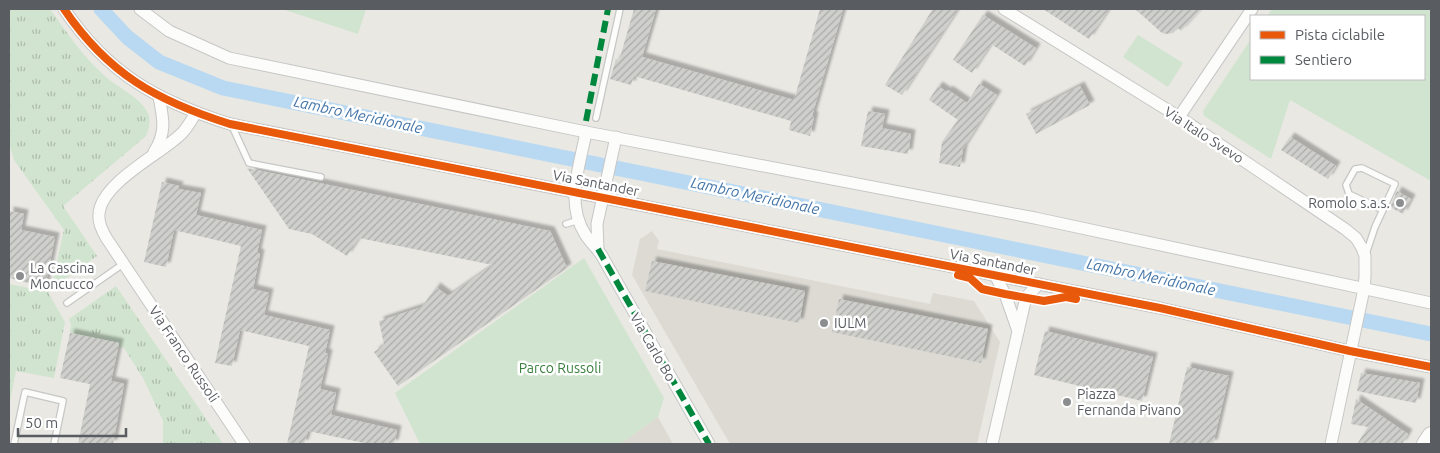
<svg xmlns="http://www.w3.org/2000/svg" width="1440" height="453" font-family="Ubuntu,sans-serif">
<defs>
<pattern id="grass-tufts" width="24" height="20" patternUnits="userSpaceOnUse" patternTransform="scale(1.25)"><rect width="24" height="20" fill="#d1e4cf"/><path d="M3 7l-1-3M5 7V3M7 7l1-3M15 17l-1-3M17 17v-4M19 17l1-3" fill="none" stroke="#adbcab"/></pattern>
<pattern id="building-hatch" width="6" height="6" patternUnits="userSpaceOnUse" patternTransform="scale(1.25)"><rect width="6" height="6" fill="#cfcfcc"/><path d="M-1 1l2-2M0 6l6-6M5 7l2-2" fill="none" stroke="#ababa9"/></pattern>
<filter id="shadow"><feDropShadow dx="4.5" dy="-4.5" stdDeviation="1" flood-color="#0004"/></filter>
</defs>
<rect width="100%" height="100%" fill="#e9e8e3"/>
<g fill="#dcdad3">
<polygon points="652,231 659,241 657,249 930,304 933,293 974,301 1000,342 977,444 730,444 632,275 640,239"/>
<polygon points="658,417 673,444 620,444"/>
</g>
<g fill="url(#grass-tufts)">
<path d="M9 9H50C67 33 84 58 107 78 120 89 140 97 148 113 151 121 149 129 146 136L63 206 97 256 51 289 64 230 14 160 9 143Z"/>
<polygon points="9,284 48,292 65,322 54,378 16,371 9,407"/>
<polygon points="116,286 223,444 163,444 163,421 143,378 124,348 118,347 119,343 70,333 71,325 69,319"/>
</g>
<g fill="#d1e4cf">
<polygon points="282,9 366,9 358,34"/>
<polygon points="1272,9 1431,9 1431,181 1290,100 1271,159 1204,116 1203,111 1251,39 1251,79 1424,79 1424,16 1267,16"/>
<polygon points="1138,35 1183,63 1168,87 1123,57"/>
<polygon points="584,258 664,398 658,417 620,444 420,444 395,393"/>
</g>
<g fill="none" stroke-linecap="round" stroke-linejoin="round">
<polyline stroke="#b9d9f2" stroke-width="15" points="101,9 127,37 159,62 223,88 1431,334"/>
</g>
<g fill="url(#building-hatch)" filter="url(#shadow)">
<polygon points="634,9 656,9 642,57 794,100 820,9 843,9 812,116 814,116 810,136 789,130 791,121 634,76 631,85 610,79 616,59 619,61"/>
<polygon points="933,9 958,9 902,95 885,85"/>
<polygon points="1043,9 1109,9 1089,39"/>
<polygon points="1135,9 1201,9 1181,31 1178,28 1173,33 1167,34 1162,33"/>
<polygon points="983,15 1036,48 1025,66 991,44 972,73 953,60"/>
<polygon points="979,84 997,95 963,149 960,167 939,163 942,142 958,120 929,100 938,86 947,92 948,90 967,103"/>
<polygon points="1080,86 1090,105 1036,134 1026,114"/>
<polygon points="868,111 885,114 882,128 911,134 908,154 861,146"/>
<polygon points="1290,137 1336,166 1328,179 1281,150"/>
<polygon points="247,168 550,231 567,268 398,386 374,352 384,345 379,321 422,307 436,287 448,296 493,265 359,238 347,256 312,234 289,229"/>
<polygon points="162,182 179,186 178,189 201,193 196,215 262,230 257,253 260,254 253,289 269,293 264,315 330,330 325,353 328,354 320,389 336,393 331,415 397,430 394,444 369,444 308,431 304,444 287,444 309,346 240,330 232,366 215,363 241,246 174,230 166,267 144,262"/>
<polygon points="1397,191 1411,199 1403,214 1390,207"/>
<polygon points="9,211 24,214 21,230 55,237 45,287 9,278"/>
<polygon points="652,261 805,291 799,323 645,291"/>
<polygon points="839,299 988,329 981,363 832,332"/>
<polygon points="1045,331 1153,357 1142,401 1034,375"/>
<polygon points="70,333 119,343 111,381 124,384 113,444 78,444 90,384 60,378"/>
<polygon points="1187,367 1229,376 1213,444 1169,444"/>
<polygon points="1361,373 1420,383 1416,403 1357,391"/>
<polygon points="1356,399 1408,434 1402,444 1357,444 1368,427 1351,424"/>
</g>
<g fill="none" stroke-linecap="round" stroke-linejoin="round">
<g stroke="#c6c7c6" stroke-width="8">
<g id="lane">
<polyline points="596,118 620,9"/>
<polyline points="232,126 249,163 321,177"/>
<polyline points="566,224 579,220"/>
<polyline points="1366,254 1375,227 1395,184 1362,168 1355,169 1346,185 1349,194 1383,210"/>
<polyline points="67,303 123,264"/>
<polyline points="14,444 25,392 63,401 54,444"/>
</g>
</g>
<g stroke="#c6c7c6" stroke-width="13">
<g id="street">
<path d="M64 9C108 74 157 101 230 124L1160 308 1350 351 1431 367"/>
<polyline points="140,9 169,31 229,58 586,132 1035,218 1431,303"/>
<polyline points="1004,9 1179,117 1345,229 1356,238 1362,248 1365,256 1365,276 1364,289 1331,444"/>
<path d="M196 113C191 120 187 129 180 135 159 155 101 183 99 214 98 223 102 231 107 239L244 444"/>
<polyline points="1179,117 1252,9"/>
<path d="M586 132C580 166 565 202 585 234 590 242 597 248 602 256L709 444"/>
<path d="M154 152C167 132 163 118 159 97"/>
<polyline points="598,249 597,224 616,137"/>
<polyline points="995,275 1005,294 1018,331"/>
<polyline points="992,444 1026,297 1039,284"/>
</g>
</g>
<g stroke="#c6c7c6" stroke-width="18">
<polyline id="secondary" points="1425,444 1431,435"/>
</g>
<use href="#lane" stroke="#fcfcfb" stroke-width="5.5"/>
<use href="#street" stroke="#fcfcfb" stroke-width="11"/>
<use href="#secondary" stroke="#fcfcfb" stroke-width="16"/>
<g stroke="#00873e" stroke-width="6" stroke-dasharray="12 6" stroke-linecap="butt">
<polyline points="586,121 608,9"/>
<polyline points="598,249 709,444"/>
</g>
<g stroke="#fff" stroke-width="11">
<g id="cycleway">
<path d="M64 9C108 74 157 101 230 124L1160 308 1350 351 1431 367"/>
<polyline points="958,275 970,278 982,289 1005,294 1044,301 1066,297 1076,299"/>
</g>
</g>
<use href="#cycleway" stroke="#e8590c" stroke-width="8"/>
</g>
<g fill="#8b8d8e" stroke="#fff" stroke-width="2">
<circle cx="1400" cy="203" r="5"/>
<circle cx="20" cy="276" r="5"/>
<circle cx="824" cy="323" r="5"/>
<circle cx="1067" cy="402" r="5"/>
</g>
<g text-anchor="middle" stroke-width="5" stroke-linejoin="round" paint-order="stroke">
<g font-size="14" fill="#595c61" stroke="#fff">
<text transform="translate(1204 135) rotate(33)" y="5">Via Italo Svevo</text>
<text transform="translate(596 183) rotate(11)" y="5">Via Santander</text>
<text transform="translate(993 262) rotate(11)" y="5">Via Santander</text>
<text transform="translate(653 347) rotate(60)" y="5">Via Carlo Bo</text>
<text transform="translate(184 354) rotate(56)" y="5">Via Franco Russoli</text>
</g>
<g font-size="14" fill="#595c61" stroke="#fff" text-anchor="start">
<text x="1390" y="208" text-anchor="end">Romolo s.a.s.</text>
<text x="30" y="273">La Cascina<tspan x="30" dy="16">Moncucco</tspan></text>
<text x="834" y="328">IULM</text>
<text x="1077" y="399">Piazza<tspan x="1077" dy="16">Fernanda Pivano</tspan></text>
</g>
<g font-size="14" fill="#3a7f3e" stroke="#fff">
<text x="560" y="373">Parco Russoli</text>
</g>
<g font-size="15" font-style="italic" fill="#4374a8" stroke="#fff">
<text transform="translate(358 115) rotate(12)" y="5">Lambro Meridionale</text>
<text transform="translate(755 196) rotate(12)" y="5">Lambro Meridionale</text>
<text transform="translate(1151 277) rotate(12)" y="5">Lambro Meridionale</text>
</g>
</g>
<rect width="1440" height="453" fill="none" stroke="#595c61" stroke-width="20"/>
<rect x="1250" y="15" width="175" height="65" fill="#ffffff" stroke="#bdbec0"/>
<rect x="1260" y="31" width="25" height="8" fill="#e8590c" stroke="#bdbec0"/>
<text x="1295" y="40" font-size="15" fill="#595c61">Pista ciclabile</text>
<rect x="1260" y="56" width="25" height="8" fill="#00873e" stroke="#bdbec0"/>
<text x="1295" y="65" font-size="15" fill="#595c61">Sentiero</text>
<path d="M18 428v8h108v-8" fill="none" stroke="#595c61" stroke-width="2.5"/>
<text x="25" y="428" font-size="15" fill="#595c61" stroke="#ffffff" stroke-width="4" paint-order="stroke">50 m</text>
</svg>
